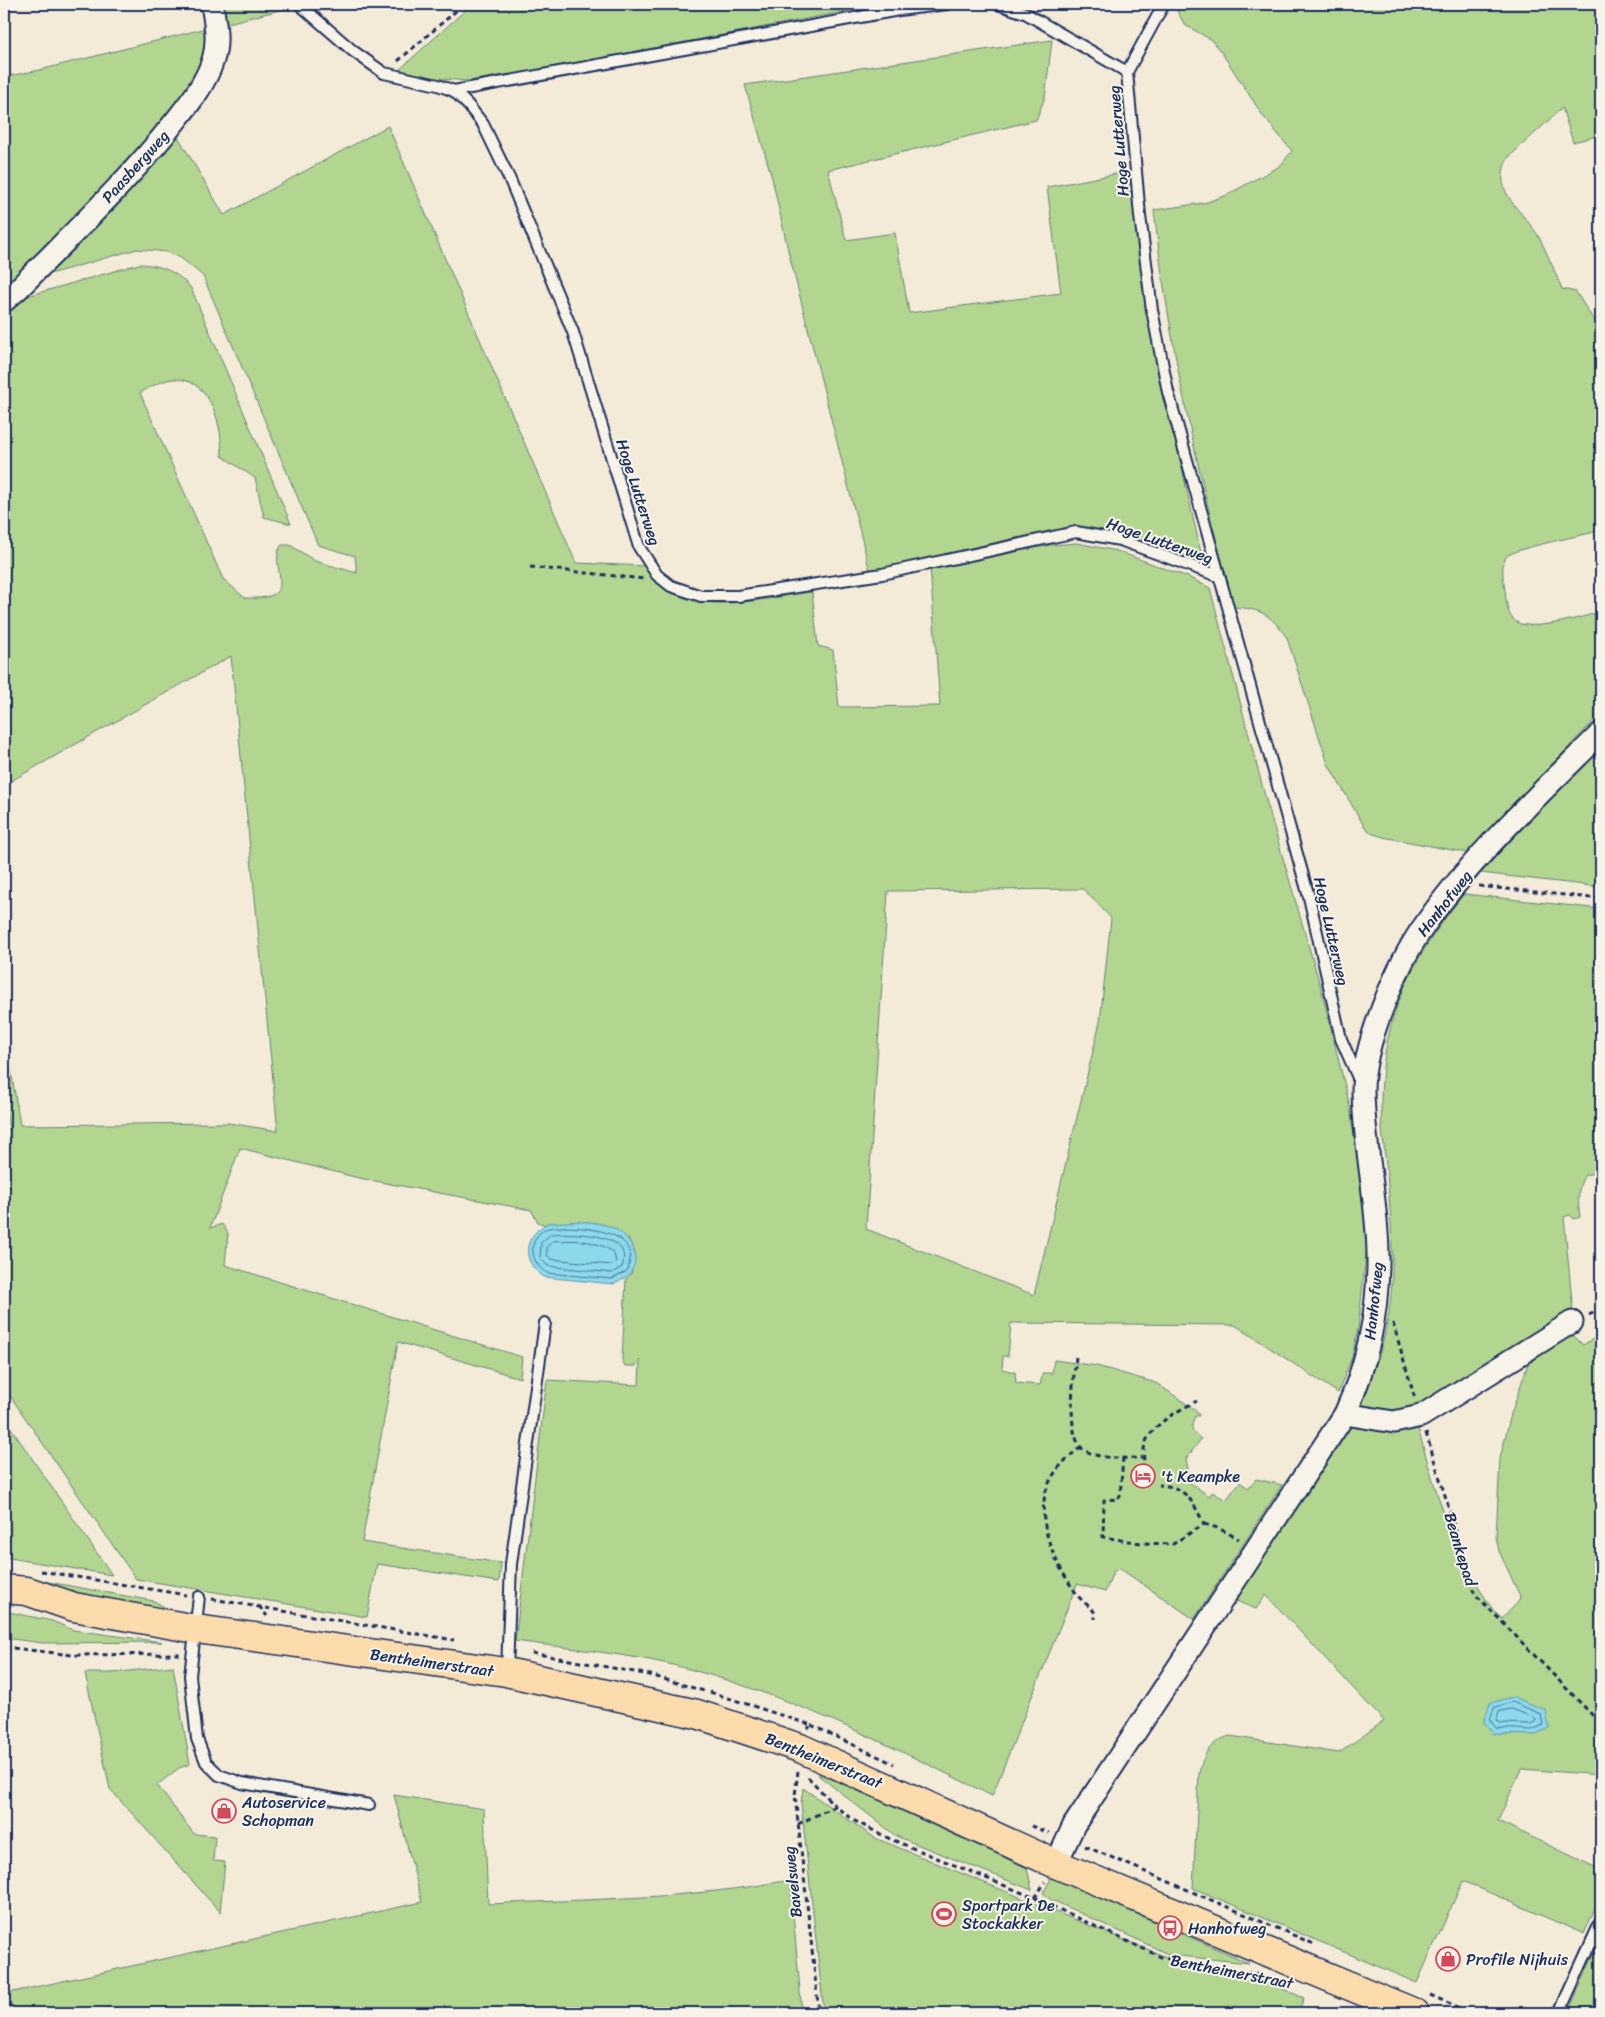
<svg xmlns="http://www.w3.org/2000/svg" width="1605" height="2017" font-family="Sriracha,sans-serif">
<rect width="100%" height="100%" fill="#f3ead8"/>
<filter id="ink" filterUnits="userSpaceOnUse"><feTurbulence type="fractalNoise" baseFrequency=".02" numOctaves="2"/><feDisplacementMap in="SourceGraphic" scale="10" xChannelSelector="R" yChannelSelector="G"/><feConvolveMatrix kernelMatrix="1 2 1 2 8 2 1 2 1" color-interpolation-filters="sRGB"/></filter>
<g filter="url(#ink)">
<g fill="#b2d690" stroke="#668277" fill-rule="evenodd">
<polygon points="221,4 288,4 292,7 224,24"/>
<polygon points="472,4 884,4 530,72 467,81 421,77 399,70"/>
<path d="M1173 4H1601V135L1573 142 1562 108 1508 158C1489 193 1525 211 1540 239 1548 255 1555 272 1562 289L1576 292 1593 319 1601 318V530C1584 536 1515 547 1506 557 1500 564 1504 582 1505 590 1506 599 1507 613 1513 619 1525 635 1584 616 1601 612V713L1468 853 1383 837 1371 833 1364 826 1328 764 1287 638C1271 615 1262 609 1234 607 1198 474 1169 347 1154 210L1204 203 1225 196 1280 166 1292 151 1263 116 1222 53 1210 39 1185 25Z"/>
<polygon points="211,27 211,37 193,84 133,159 4,289 4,77 40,70"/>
<path d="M1052 40 1045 97 1036 120 828 170 846 240 895 233 909 313 1061 293 1047 187 1132 171 1168 407 1204 566C1169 554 1131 535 1094 530 1080 528 1065 529 1052 530L870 571 789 254 772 178 745 85Z"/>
<path d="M388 126 576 563 645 566C678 623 759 599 812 592L818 646 833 650 839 707 940 706 930 567 1051 545 1077 543 1117 551 1188 577 1210 588 1266 800 1321 988 1350 1107 1364 1208 1367 1246 1358 1329 1352 1357 1338 1393 1235 1325 1011 1323 1008 1356H1003L1002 1369 1015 1372 1016 1383 1040 1385 1043 1373H1052L1054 1360 1097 1366 1156 1383 1197 1411 1199 1416H1195C1190 1428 1191 1431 1201 1439L1186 1459 1189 1474 1186 1480 1209 1496 1212 1492 1226 1500 1240 1482 1248 1488 1256 1479 1282 1485 1194 1619 1119 1568 1113 1572 1105 1592 1077 1584 992 1796C889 1745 782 1691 669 1664 619 1653 566 1648 515 1641L547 1380 639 1385 640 1360 636 1366H625L622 1360 626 1279 631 1274 635 1253 629 1240 612 1228 548 1223 545 1225 538 1222 531 1210 359 1178 240 1148 210 1228 222 1224 228 1233 225 1265 522 1357 520 1378 398 1342 362 1542 501 1563 499 1582 377 1564 367 1617 136 1579 4 1387V1131L9 1130 4 1103V1028L20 1125 228 1123 278 1131 231 656 4 785V314L19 300 31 295 139 264C161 265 176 271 191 288L291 524 264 517 255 478 222 456C222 428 213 381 177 379 164 378 151 387 140 393L223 579 245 598C306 601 265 565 282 545H290L315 561 357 573 355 556 318 545 203 276 181 258 167 252 137 249 36 278 177 135 224 215ZM1083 889 1111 918 1100 1022 1034 1295 866 1229 888 891Z"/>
<polygon points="1601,742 1601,887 1481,873 1589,755"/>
<path d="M1464 894 1601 909V1158H1596L1601 1160V1172L1585 1175C1576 1189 1578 1202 1580 1217L1574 1219 1570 1215 1564 1217 1573 1312 1410 1412 1396 1415 1360 1409C1362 1391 1373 1373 1379 1356 1386 1332 1391 1306 1392 1281 1393 1242 1390 1203 1386 1164 1384 1146 1381 1126 1381 1108 1381 1019 1409 962 1464 894Z"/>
<path d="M1570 1332 1583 1345 1601 1334V1775L1521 1769 1498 1821 1601 1870V1894L1584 1934 1463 1881 1417 1983 1193 1888 1199 1773C1204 1753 1210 1742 1230 1736L1339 1753 1384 1721 1266 1595 1256 1609 1236 1601 1349 1423 1417 1425C1433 1482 1445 1526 1474 1579 1483 1593 1489 1608 1502 1619L1519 1601 1520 1596 1499 1551 1496 1537 1500 1459 1511 1414 1530 1358Z"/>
<polygon points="4,1418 112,1575 4,1557"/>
<polygon points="4,1574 154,1601 166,1608 168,1613 4,1586"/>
<polygon points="4,1611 52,1621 73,1630 162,1642 43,1643 4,1638"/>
<polygon points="173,1666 190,1764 179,1768 157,1785 194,1834 215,1836 213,1861 225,1862 220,1912 110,1789 85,1673 112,1673"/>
<polygon points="818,1775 823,1775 1027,1868 1032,1890 896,1836"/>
<polygon points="803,1788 875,1838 1203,1972 1262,1980 1304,1998 1298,2013 824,2013 801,1803"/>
<path d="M394 1795 484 1809 488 1904C588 1899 691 1899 790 1880L802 2013H4V1994L422 1902Z"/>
<polygon points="1052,1877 1249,1963 1170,1955 1050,1899 1043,1893"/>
<polygon points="1594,1954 1601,1958 1601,2013 1568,2013"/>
</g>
<g fill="#8bd9ea" stroke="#5e95b2">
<path d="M548 1223C568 1222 592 1219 611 1227 639 1239 646 1273 613 1284L544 1277C520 1261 523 1236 548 1223Z"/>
<polygon points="1513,1697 1546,1710 1549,1728 1534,1735 1494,1734 1484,1722 1490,1703"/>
</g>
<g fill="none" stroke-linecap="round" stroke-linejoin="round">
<g stroke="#487396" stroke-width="1">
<path d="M565 1227C590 1228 643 1231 627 1271L612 1279 547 1273C529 1263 527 1236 548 1228 553 1227 560 1227 565 1227Z"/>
<path d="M551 1234C571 1233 635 1231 622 1267L612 1273 548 1266 540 1258 541 1243Z"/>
<path d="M553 1241C575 1240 596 1239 614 1253L616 1262 611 1265 551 1259 547 1255V1247Z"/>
<polygon points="1512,1702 1541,1714 1543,1725 1532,1730 1496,1728 1490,1720 1494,1708"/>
<polygon points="1512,1709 1535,1718 1536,1721 1531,1724 1500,1723 1497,1720 1499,1712"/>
</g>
<g stroke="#1b2f5e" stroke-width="14">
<g id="lane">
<polyline points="299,4 353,51 384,73 438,85 454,91 468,105 483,124 510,180 573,332 639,547 657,575 671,586 701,596 738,596 882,574 1076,532 1120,540 1218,576"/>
<polyline points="998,4 1025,13 1127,72"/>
<polyline points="1164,4 1127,72 1140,216 1152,310 1168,392 1309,897 1341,1039 1359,1080"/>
<polyline points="454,91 899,10 947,4"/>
<polyline points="199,1597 190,1676 197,1739 206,1762 219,1775 242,1783 369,1805"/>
<polyline points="507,1671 511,1564 545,1323"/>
<polyline points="1559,2013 1601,1921"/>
</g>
</g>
<g stroke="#1b2f5e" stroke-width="25">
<g id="street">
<path d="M4 301 20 287C72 234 127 182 173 124 189 104 205 85 213 60 219 41 215 23 212 4"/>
<polyline points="1345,1414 1394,1422 1421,1416 1572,1322"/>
<path d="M1056 1864 1074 1825 1345 1414C1368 1363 1379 1310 1378 1253 1377 1199 1364 1146 1363 1091 1363 1063 1372 1035 1382 1009 1393 980 1406 951 1424 926 1471 857 1542 792 1601 733"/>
</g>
</g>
<g stroke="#1b2f5e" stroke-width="31">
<polyline id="primary" points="4,1589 27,1591 74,1607 196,1629 506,1672 697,1714 800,1748 1056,1864 1415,2013"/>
</g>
<g stroke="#1b2f5e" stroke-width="3" stroke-dasharray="5 4" stroke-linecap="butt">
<polyline points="398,61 464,4"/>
<polyline points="530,567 644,579"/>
<polyline points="1479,886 1601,899"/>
<polyline points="1589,1315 1601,1309"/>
<polyline points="1393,1323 1415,1399"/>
<path d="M1076 1357C1074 1376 1065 1437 1084 1450 1100 1460 1126 1458 1144 1458"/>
<polyline points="1426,1433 1475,1594 1601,1724"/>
<path d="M1081 1447C1068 1457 1057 1467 1050 1481 1031 1518 1057 1568 1079 1597 1084 1603 1091 1607 1095 1613V1619"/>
<path d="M1123 1458 1120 1496 1118 1499 1104 1500 1103 1537 1141 1543 1173 1544 1204 1524C1193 1502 1186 1486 1159 1485"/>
<path d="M1144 1469C1144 1461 1143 1451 1145 1444 1152 1424 1179 1410 1197 1401"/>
<polyline points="1204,1524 1218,1528 1239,1539"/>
<polyline points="41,1571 186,1595"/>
<polyline points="212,1599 454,1640"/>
<polyline points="259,1606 267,1616"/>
<polyline points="4,1647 72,1655 180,1654"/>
<polyline points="532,1653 650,1675 704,1691"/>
<polyline points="710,1692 811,1725 808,1729"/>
<polyline points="811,1725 894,1764"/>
<polyline points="798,1771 795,1795 819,2013"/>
<polyline points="808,1777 835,1806 853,1820 888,1838 1035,1898 1161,1957 1210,1969 1258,1974"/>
<polyline points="798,1824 835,1806"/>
<polyline points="1031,1826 1049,1833"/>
<polyline points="1085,1846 1314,1944"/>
<polyline points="1035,1898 1045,1882"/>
<polyline points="1430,1995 1472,2013"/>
</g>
<use href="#lane" stroke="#f7f3e8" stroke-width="10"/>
<use href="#street" stroke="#f7f3e8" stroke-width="21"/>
<use href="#primary" stroke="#fcdcac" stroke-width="28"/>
</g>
</g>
<defs>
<g id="hotel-ring" transform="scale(1.25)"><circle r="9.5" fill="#f7f3e8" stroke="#d1495b" stroke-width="1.5"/><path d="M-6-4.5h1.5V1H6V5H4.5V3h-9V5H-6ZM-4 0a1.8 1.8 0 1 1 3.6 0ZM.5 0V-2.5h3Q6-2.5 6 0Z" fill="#d1495b"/></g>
<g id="shop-ring" transform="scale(1.25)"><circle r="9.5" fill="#f7f3e8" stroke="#d1495b" stroke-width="1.5"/><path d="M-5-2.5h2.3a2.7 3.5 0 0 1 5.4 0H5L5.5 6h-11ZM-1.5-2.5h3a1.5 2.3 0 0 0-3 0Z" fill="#d1495b"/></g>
<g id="stadium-ring" transform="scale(1.25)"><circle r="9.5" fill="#f7f3e8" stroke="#d1495b" stroke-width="1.5"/><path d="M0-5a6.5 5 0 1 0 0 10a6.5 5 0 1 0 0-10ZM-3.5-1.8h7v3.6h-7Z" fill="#d1495b"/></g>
<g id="bus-ring" transform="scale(1.25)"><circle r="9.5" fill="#f7f3e8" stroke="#d1495b" stroke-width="1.5"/><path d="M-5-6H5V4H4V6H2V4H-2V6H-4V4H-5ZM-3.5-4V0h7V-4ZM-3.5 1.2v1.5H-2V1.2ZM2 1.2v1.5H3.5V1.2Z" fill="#d1495b"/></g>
</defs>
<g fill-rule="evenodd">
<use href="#hotel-ring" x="1143" y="1476"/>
<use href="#shop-ring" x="224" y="1811"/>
<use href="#stadium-ring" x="944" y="1914"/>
<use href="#bus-ring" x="1170" y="1928"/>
<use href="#shop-ring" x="1448" y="1959"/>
</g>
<g text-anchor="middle" stroke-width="4" stroke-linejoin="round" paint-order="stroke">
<g font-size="16" fill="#1b2f5e" stroke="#f7f3e8">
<text transform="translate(1118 141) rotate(-95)" y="6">Hoge Lutterweg</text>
<text transform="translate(135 166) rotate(-48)" y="6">Paasbergweg</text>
<text transform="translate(639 492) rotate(72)" y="6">Hoge Lutterweg</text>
<text transform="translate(1160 540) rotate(19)" y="6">Hoge Lutterweg</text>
<text transform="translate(1444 903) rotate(-52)" y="6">Hanhofweg</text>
<text transform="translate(1332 931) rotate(77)" y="6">Hoge Lutterweg</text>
<text transform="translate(1373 1301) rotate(-84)" y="6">Hanhofweg</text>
<text transform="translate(1461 1549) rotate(73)" y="6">Beankepad</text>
<text transform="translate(432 1662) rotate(8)" y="6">Bentheimerstraat</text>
<text transform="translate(824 1760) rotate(22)" y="6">Bentheimerstraat</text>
<text transform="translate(792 1882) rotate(-96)" y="6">Bavelsweg</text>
<text transform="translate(1232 1971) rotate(11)" y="6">Bentheimerstraat</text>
</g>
<g font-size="16" fill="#1b2f5e" stroke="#f7f3e8" text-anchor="start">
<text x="1160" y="1482">'t Keampke</text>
<text x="242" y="1808">Autoservice<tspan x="242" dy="18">Schopman</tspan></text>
<text x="962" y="1911">Sportpark De<tspan x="962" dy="18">Stockakker</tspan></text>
<text x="1188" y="1934">Hanhofweg</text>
<text x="1466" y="1965">Profile Nijhuis</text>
</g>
</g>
<rect width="1605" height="2017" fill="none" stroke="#f7f3e8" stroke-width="20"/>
<rect x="10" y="10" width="1585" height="1997" fill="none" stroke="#1b2f5e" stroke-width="2" filter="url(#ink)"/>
</svg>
